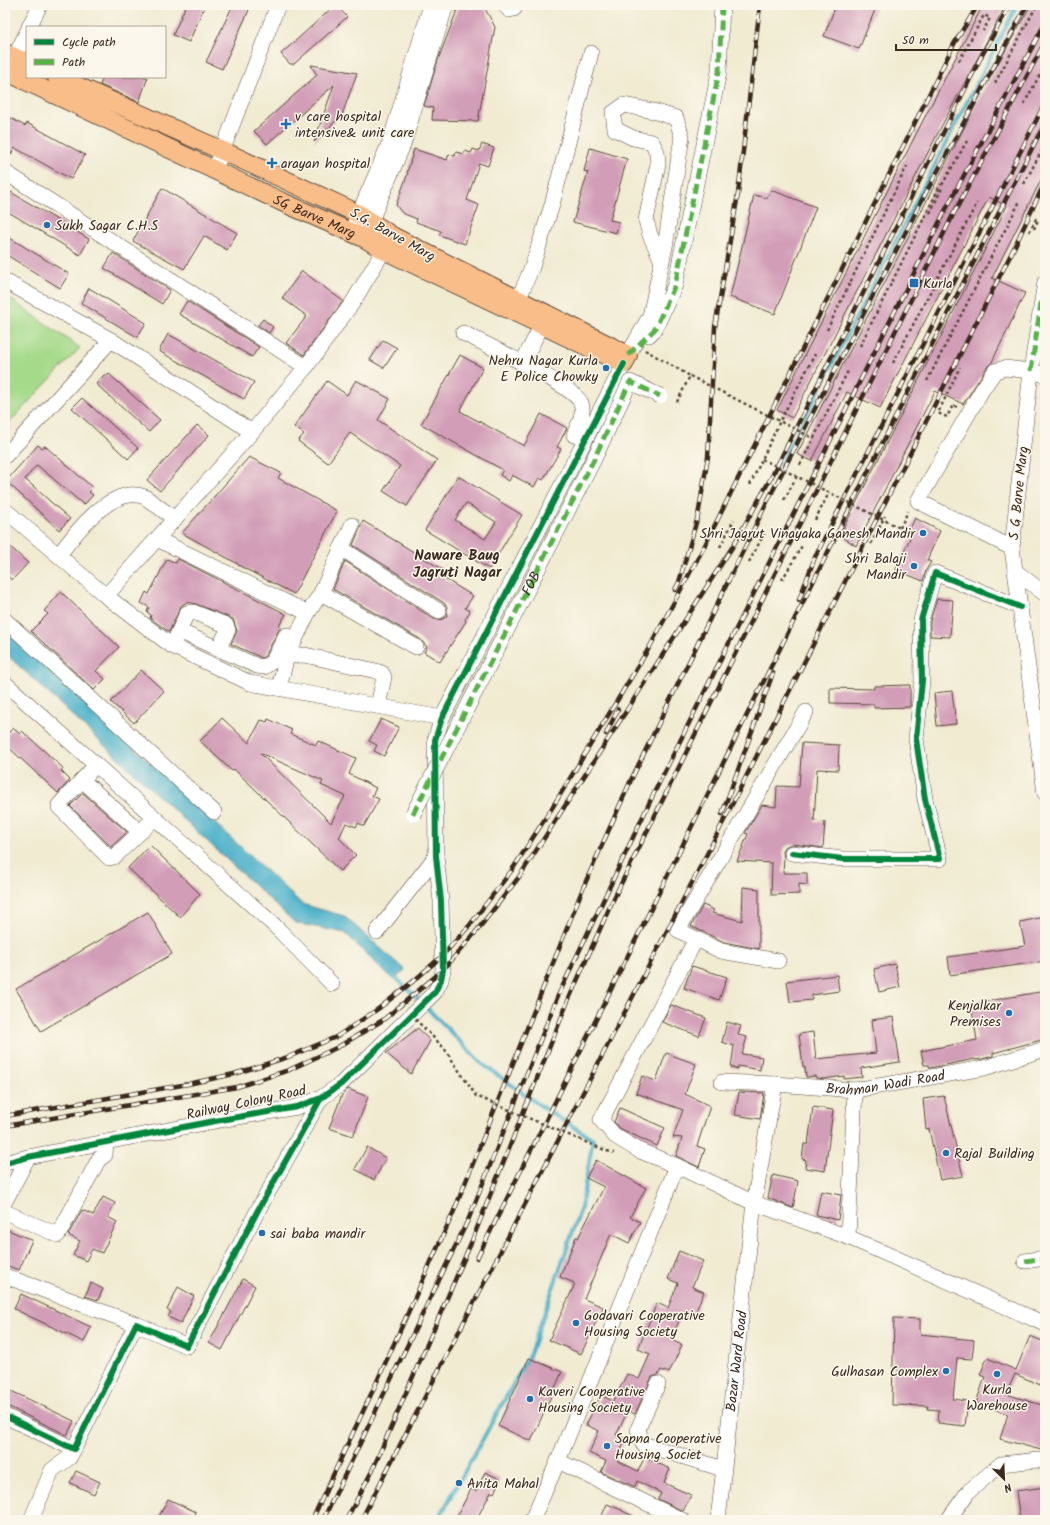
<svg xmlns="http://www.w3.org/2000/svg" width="1050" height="1525" font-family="Kalam,sans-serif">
<rect width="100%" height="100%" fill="#fbf7ec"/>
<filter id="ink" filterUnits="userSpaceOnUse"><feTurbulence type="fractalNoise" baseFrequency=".025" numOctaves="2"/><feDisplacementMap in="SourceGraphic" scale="8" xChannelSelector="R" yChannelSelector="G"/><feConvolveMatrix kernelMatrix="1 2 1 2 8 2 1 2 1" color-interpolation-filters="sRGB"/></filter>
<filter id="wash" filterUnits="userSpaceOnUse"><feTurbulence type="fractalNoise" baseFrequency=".012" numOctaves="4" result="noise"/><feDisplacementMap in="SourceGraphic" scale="16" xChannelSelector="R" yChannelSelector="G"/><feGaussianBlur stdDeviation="0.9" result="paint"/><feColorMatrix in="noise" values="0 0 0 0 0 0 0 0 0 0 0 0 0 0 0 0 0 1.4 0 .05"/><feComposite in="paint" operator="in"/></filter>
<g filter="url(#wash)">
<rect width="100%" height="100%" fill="#f1ebd2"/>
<polygon fill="#a5da8a" stroke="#708254" points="5,295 80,348 5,427"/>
<polygon fill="#4ab0c9" stroke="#426d74" points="5,628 302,904 344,916 405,970 393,980 345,933 295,923 5,653"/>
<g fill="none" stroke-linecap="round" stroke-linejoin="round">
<g stroke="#4ab0c9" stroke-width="4">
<polyline points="780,466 1017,5"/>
<polyline points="392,974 420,1001"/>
<polyline points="425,1006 481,1063 545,1109 593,1139 581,1208 530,1354 438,1520"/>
</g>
</g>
<g id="blocks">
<g fill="#d29db7" fill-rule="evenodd">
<polygon points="186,5 205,5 189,42 173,35"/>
<polygon points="233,5 238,5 249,10 222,69 206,62"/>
<polygon points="459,5 483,5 495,27 478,121 432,120 433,108 424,106 438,60"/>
<polygon points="836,5 877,5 859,49 824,36"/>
<polygon points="983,5 1006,5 940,129 792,418 777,410 914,138"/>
<polygon points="1031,5 1045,5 1045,172 992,278 1025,293 992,362 988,366 963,404 935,391 856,546 840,535 1007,206 989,197 880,408 847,392 812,461 797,454 986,85"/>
<polygon points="337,6 347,17 294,64 290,64 281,54 333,7 335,9"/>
<polygon points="311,65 357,73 342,115 314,142 334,85 267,144 254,131 317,75"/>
<polygon points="103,77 148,77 139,102 100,85"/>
<polygon points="5,115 25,126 27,123 85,155 71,179 15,148 5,163"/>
<polygon points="482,144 494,148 488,166 479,163 467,200 479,205 465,244 439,235 441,231 416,222 417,219 402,213 396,205 408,173 407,173 414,149 447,160 449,154 455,156 456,152 464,154 465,151 471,153 473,149 479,151"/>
<polygon points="590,148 627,159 610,220 619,222 616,233 573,222 588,172 584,171"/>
<polygon points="162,188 237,233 227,250 204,236 184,269 133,241"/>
<polygon points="771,190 816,207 775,314 730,297 754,195 767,198"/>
<polygon points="9,191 89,239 80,255 5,210 5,197"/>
<polygon points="5,235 69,274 60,288 5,254"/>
<polygon points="113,253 170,290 162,304 104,268"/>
<polygon points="302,271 343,301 304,355 286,343 307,316 282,298"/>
<polygon points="89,288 146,323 137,337 81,303"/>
<polygon points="187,301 259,347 252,357 179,314"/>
<polygon points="263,319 273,327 269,333 258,325"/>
<polygon points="168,334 254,382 244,399 159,351"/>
<polygon points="383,340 397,348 384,368 370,360"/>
<polygon points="460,355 483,368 460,411 524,446 541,414 567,428 557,447 561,449 543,480 539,478 534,487 512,475 509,481 500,475 503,470 421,424"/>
<polygon points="105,374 107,376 109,374 160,420 149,432 96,384"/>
<polygon points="356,380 390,399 378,420 437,460 407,506 383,491 400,466 350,433 328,463 298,441 304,434 294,427 327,381 347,395"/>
<polygon points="82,398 138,448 128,459 72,408"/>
<polygon points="197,425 209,435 160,491 147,480"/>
<polygon points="38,445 42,448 45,446 93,488 89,492 93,495 84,505 37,465 25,479 70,519 59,530 6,481"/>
<polygon points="249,457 281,473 278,478 337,511 294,594 238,565 238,564 182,533"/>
<path d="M458 476 522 515 489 569 425 530ZM466 503 496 522 485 539 455 520Z"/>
<polygon points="915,518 940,531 927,560 931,562 926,570 923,581 896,570 911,536 907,535"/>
<polygon points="363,521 448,573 445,579 473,596 465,608 470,611 465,620 466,621 440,662 424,652 427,647 420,639 333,589 345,561 434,619 438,620 443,619 447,616 447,607 444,603 353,545"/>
<polygon points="5,542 28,563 12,580 5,574"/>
<polygon points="167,559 176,563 178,559 286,614 279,626 281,627 278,631 266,655 262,658 260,657 231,644 237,631 233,619 196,604 187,602 181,606 169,632 150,618 151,615 147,612 149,607 141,603 146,592 149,594"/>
<polygon points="61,592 119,647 96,671 105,679 94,690 31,631 48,614 44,611"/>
<polygon points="937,599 953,600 950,637 930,636 930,621"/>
<polygon points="141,670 164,691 134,723 111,702"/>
<polygon points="910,685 910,707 874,708 874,704 830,703 830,688 874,689 874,686"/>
<polygon points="952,691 956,724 937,726 934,693"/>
<path d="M222 718 249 743 261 720 267 722 268 719 292 730 290 734 316 745 318 741 356 758 349 774 376 788 372 796 379 799 364 826 358 823 356 827 346 823 339 838 356 855 340 871 234 769 232 771 200 741ZM260 753 323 781 321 785 345 796 331 823Z"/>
<polygon points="381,719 399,727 384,756 374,751 377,745 369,741"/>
<polygon points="13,728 20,734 22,731 63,768 61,771 70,780 58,793 5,744 5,737"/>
<polygon points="802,743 839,745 838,770 817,769 814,821 825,822 823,848 793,844 789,845 785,847 783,852 784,858 783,873 807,873 807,885 799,884 799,894 771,895 772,863 737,861 748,834 745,833 762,805 776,807 777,786 799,787"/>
<polygon points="83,793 127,832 111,847 70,806"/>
<polygon points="150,845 200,894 180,917 128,868"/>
<polygon points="743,887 759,889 759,949 724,942 691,926 703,905 714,910 712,913 742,921"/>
<polygon points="148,912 172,954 41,1031 16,989"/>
<polygon points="1045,917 1045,931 1043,932 1045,961 950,975 948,957 1025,946 1020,922"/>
<polygon points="895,964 900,987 879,992 874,969"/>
<polygon points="692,966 727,977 719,1000 684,988"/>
<polygon points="837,975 839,991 812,995 812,1000 790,1002 787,981"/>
<polygon points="1045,991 1045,1039 993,1053 993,1056 982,1059 976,1060 975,1059 930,1068 929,1065 924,1065 921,1051 977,1040 971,1004"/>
<polygon points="671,1005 706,1018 699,1036 662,1022"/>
<polygon points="893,1017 900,1062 861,1068 862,1077 844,1079 844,1076 824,1079 816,1078 815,1076 806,1077 805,1067 803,1067 799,1034 813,1032 816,1059 876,1053 872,1020"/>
<polygon points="727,1022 741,1026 738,1035 747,1037 742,1054 762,1057 760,1070 738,1066 738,1069 731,1067 734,1046 722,1042"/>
<polygon points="418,1028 430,1041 411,1074 386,1053"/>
<polygon points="666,1053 696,1064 685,1094 710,1106 697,1146 705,1149 699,1167 676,1156 682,1138 673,1137 683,1110 636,1093 642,1076 656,1081"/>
<polygon points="348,1089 368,1097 353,1136 329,1128 342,1095"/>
<polygon points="739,1092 764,1093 760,1119 735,1115"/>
<polygon points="944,1096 963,1176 940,1180 929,1129 926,1130 923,1099"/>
<polygon points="813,1107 833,1110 825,1171 805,1168 806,1160 802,1159 804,1144 808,1144"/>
<polygon points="620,1108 665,1128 657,1146 621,1129 614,1122"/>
<polygon points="367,1147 386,1158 374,1180 355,1169"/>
<polygon points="596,1160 646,1188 630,1217 640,1222 629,1243 611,1234 584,1299 603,1307 581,1354 549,1340 574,1286 574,1283 560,1277 576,1237 578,1238 604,1187 586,1178"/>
<polygon points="773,1175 798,1181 793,1208 768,1198"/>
<polygon points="821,1191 841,1195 838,1220 816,1215"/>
<polygon points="103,1197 115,1203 108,1217 117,1222 102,1253 92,1249 86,1261 73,1255 80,1241 68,1235 82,1210 93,1215"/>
<polygon points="8,1230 32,1240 19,1270 5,1265 5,1237"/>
<polygon points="679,1251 703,1261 692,1287 704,1292 693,1318 682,1314 671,1340 682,1345 669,1373 661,1370 658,1375 652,1377 635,1414 628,1411 616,1435 626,1439 616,1460 638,1471 645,1457 670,1469 664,1483 691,1495 683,1511 658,1499 661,1493 637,1481 635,1487 601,1472 606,1461 589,1453 599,1431 586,1425 601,1395 613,1401 627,1374 639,1379 650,1354 638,1349 657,1303 668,1308 678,1283 668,1279"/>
<polygon points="243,1279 255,1286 222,1350 209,1343"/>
<polygon points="91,1283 103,1289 98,1300 85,1296"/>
<polygon points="178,1287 194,1296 181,1323 168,1317 171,1312 167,1310"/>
<polygon points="21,1294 91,1327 84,1342 14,1309"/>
<polygon points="894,1318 920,1319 920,1334 974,1340 972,1359 957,1358 953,1399 968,1401 965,1426 938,1423 939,1410 927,1409 928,1406 892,1405"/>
<polygon points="1030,1336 1045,1342 1045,1387 1015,1374 1006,1394 1045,1406 1045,1451 1000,1439 1008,1414 976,1403 985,1377 980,1375 987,1358 1016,1370"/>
<polygon points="529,1358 562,1372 531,1441 498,1426"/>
<polygon points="5,1388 74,1421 67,1435 5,1405"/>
<polygon points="76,1471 100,1482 94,1494 70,1483"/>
<polygon points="485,1472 500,1479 494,1493 491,1492 476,1520 455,1520 471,1489 476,1491"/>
<polygon points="1045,1487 1045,1520 1020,1520 1016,1491"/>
<polygon points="168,1499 196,1512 193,1520 157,1520"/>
<polygon points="607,1504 622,1510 622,1511 642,1520 600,1520"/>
</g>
</g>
</g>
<g filter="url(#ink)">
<use href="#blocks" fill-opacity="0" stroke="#564739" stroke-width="1"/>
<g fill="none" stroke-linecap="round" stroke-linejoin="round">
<g stroke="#564739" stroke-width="16">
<g id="minor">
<polyline points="505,5 509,10 514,9 516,5"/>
<polyline points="29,27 40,5"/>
<polyline points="10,67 27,32"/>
<polyline points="215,170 278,5"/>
<polyline points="5,172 306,367"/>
<polyline points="351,232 390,142 431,5"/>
<polyline points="366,232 403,145 446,5"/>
<polyline points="5,281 111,340 252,432"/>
<polyline points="514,310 532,267 552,205 591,53"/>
<path d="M463 333C483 343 574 386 581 403 585 414 578 425 574 435"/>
<polyline points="649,335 655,329 675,285 719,72 722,5"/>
<polyline points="628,355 650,316 665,247 682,137 676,118 653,111 624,105 613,113 615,129 633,138 652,142 657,152 658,164 646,220 650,235 662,261"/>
<polyline points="522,363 542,325"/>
<polyline points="1045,375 1031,371 1012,548 1045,793"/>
<polyline points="5,456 111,340"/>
<polyline points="5,510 106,596 172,646 250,683 442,718"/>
<polyline points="157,539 308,613"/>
<polyline points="341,548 439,611"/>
<polyline points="1012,548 918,501 982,390 995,371 1005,368 1031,371 1045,282"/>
<path d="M59 555C75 533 112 484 145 497L175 519"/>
<polyline points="1015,571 1045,594"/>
<polyline points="321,593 416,647"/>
<polyline points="106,596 252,432 306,367 353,302 384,250"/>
<polyline points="5,620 214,812"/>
<polyline points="179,631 257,666 264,667 273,661 286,635"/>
<polyline points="175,640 187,613 193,612 226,625 228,630 218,649"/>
<polyline points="287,656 305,655 376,671 382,673 384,677 378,706"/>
<polyline points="5,683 275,926 332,984"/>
<polyline points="279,688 287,656 308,613 321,593 352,525"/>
<polyline points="96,765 59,805 59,807 109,858 114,857 155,818"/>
<polyline points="82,780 140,832"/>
<polyline points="792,853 843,859 940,859 925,799 916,739 922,681 921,620 935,573 1020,607"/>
<polyline points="377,932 436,856"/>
<polyline points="696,939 601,1120 615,1136 638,1150 677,1166 754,1203 848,1237 1045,1324"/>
<polyline points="778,961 721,951 678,930 806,712"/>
<path id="s1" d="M722 1082 775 1084 855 1090 984 1068 1045 1049"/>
<polyline points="5,1163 28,1157 215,1121 297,1107 321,1098 341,1084 435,992 441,980 443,970 441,901 436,856 435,740 442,718 624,364"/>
<polyline points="5,1201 28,1157"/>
<polyline points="5,1212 58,1235 99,1159 105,1155 106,1142"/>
<polyline points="848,1237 855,1090"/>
<polyline points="1025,1261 1045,1258"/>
<polyline points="5,1276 136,1324"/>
<polyline points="658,1384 638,1429 643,1444 723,1469"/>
<polyline points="5,1416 74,1449 136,1324 187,1346 258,1210 321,1098"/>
<polyline points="558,1461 682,1520"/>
<polyline points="31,1520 52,1470 69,1458 74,1449"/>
<polyline points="532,1520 558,1461 677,1166"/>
<path id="s2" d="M718 1520 754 1203 775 1084"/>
<polyline points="948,1520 968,1492 1001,1464 1038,1460 1045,1462"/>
</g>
</g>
<g stroke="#564739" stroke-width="20">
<g id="major">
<polyline points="5,53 27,63"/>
<path id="s3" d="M5 71 280 201 364 238 384 250 624 364 628 355 392 236 359 214 223 151 57 77"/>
</g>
</g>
<g stroke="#564739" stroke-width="2.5" stroke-dasharray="3 3" stroke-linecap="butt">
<polyline points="959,61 984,15 990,18 983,31"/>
<polyline points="995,83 1037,5"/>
<polyline points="1024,104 1043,69"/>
<polyline points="1024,184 1042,150"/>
<polyline points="942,185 967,141"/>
<polyline points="930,213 943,186"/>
<polyline points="1029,232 1036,219 1038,220 1033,231"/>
<polyline points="827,330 907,166"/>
<polyline points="860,346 941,184"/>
<polyline points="645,350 690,376 676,404"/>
<polyline points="893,363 977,203"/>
<polyline points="927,381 1020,201"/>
<polyline points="957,407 953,405 947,417 938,413 960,367"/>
<polyline points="800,465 848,371"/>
<polyline points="750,485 780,421 815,354"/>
<polyline points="784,500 797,476"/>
<polyline points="815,520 829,493"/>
<polyline points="900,528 908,511"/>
<polyline points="871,544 885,516"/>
<polyline points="720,547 734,520"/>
<polyline points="749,562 764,534"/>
<polyline points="782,580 803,544"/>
<polyline points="607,1151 614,1153"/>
</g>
<use href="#minor" stroke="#fff" stroke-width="15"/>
<use href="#major" stroke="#f8bd88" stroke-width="18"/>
<g stroke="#3b2a1e" stroke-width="4.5">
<g id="rail">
<polyline points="675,590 679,582 698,516 708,457 715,327 738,194 760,5"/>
<polyline points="799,600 815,557 1045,103"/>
<polyline points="606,734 618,709"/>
<polyline points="722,814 773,673"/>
<polyline points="5,1116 188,1084 234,1074 288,1057 336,1037 378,1009 416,979 443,955 469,926 512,870 552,808 649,648 704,547 954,44 978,5"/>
<polyline points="5,1126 237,1087 289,1070 338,1047 383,1020 443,970 475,933 519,877 733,546 772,476 981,57 1010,5"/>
<path d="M477 1258C667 880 851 499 1045 123"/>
<polyline points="312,1520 374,1388 454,1211 583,888 631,780 767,502 921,202 1027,5"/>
<polyline points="323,1520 469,1218 557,998 654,793 945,211 1045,23"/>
<polyline points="346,1520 372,1471 471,1243 568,1001 612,902 953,215 1045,42"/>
<polyline points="361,1520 710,848 1012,252 1045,182"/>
</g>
</g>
<use href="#rail" stroke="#fbf7ec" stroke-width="3" stroke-dasharray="9" stroke-linecap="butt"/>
<g stroke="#564739" stroke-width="16" stroke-linecap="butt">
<g id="minor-bridge">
<path id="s4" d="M413 814 593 461 630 382 660 396"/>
</g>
</g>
<g stroke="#564739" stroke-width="2.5" stroke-dasharray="3 3" stroke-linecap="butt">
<polyline points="690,376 813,438"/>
<polyline points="762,459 900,528"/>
<polyline points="411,1015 444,1048 476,1096 607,1151"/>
</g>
<use href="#minor-bridge" stroke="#fff" stroke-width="15"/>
<g stroke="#57b245" stroke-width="5" stroke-dasharray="10 5" stroke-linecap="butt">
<polyline points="628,355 655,329 675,285 719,72 722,5"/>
<polyline points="1031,371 1044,282"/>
<polyline points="413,814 593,461 630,382 660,396"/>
<polyline points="1025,1261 1045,1258"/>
</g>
<g stroke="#fbf7ec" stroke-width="8">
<g id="cycleway">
<polyline points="792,853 843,859 940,859 925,799 916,739 922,681 921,620 935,573 1020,607"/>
<polyline points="5,1163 28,1157 215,1121 297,1107 321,1098 341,1084 435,992 441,980 443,970 441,901 436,856 435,740 442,718 624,364"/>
<polyline points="5,1416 74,1449 136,1324 187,1346 258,1210 321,1098"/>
</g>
</g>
<use href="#cycleway" stroke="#00873e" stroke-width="6"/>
</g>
</g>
<g fill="#1f6fb2" stroke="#fbf7ec" stroke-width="1.5">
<path d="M284 118h4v4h4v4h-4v4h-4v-4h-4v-4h4z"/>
<path d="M270 157h4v4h4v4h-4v4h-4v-4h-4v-4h4z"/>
<circle cx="47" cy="225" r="4"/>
<rect x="909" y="278" width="10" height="10" rx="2"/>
<circle cx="606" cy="368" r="4"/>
<circle cx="923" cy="533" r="4"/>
<circle cx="914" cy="566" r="4"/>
<circle cx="1009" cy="1013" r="4"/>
<circle cx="946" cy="1153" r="4"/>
<circle cx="262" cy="1233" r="4"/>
<circle cx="576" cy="1323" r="4"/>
<circle cx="946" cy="1371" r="4"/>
<circle cx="997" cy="1374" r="4"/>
<circle cx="530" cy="1399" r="4"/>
<circle cx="607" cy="1446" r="4"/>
<circle cx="459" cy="1483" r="4"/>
</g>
<g text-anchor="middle" stroke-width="3" stroke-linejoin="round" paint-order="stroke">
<g font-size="14" fill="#3b2a1e" stroke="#fbf7ec" text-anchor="start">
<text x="295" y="121">v care hospital<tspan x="295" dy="16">intensive&amp; unit care</tspan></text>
<text x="281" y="168">arayan hospital</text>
<text x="55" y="230">Sukh Sagar C.H.S</text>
<text x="923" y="288">Kurla</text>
<text x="598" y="365" text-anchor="end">Nehru Nagar Kurla<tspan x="598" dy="16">E Police Chowky</tspan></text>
<text x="915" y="538" text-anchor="end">Shri Jagrut Vinayaka Ganesh Mandir</text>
<text x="906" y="563" text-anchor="end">Shri Balaji<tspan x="906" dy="16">Mandir</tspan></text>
<text x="1001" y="1010" text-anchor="end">Kenjalkar<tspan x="1001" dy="16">Premises</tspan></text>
<text x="954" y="1158">Rajal Building</text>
<text x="270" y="1238">sai baba mandir</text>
<text x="584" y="1320">Godavari Cooperative<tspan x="584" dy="16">Housing Society</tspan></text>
<text x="938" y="1376" text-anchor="end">Gulhasan Complex</text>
<text x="997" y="1394" text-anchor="middle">Kurla<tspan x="997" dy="16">Warehouse</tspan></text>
<text x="538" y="1396">Kaveri Cooperative<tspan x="538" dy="16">Housing Society</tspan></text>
<text x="615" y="1443">Sapna Cooperative<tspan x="615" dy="16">Housing Societ</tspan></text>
<text x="467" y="1488">Anita Mahal</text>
</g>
<g font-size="14" fill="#3b2a1e" stroke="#fbf7ec">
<text dy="5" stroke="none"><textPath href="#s3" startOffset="342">SG Barve Marg</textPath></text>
<text transform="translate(393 234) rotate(29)" y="5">S.G. Barve Marg</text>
<text transform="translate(1018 493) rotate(-84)" y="5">S G Barve Marg</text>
<text dy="5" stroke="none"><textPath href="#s4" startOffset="259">FOB</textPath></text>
<text dy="5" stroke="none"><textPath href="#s1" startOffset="164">Brahman Wadi Road</textPath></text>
<text transform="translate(246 1102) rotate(-12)" y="5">Railway Colony Road</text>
<text dy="5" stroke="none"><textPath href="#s2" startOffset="160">Bazar Ward Road</textPath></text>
</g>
<g font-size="15" font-weight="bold" fill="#3b2a1e" stroke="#fbf7ec">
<text x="457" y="560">Naware Baug<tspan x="457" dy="17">Jagruti Nagar</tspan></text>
</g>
</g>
<rect width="1050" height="1525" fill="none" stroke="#fbf7ec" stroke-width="20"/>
<rect x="26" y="26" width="140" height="52" fill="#fbf7ec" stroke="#aea59a"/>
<rect x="34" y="39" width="20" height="6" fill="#00873e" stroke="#aea59a"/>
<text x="62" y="46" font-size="12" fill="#3b2a1e">Cycle path</text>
<rect x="34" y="59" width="20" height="6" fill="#57b245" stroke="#aea59a"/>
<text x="62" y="66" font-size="12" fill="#3b2a1e">Path</text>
<g transform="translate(1004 1479) rotate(156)" stroke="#fbf7ec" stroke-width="3" paint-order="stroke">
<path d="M0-3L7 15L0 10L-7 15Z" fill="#3b2a1e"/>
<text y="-6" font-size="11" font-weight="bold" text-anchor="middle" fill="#3b2a1e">N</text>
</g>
<path d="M896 44v6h100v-6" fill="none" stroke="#3b2a1e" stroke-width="2"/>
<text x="902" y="44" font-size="12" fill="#3b2a1e" stroke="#fbf7ec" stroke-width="3" paint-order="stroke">50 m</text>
</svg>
